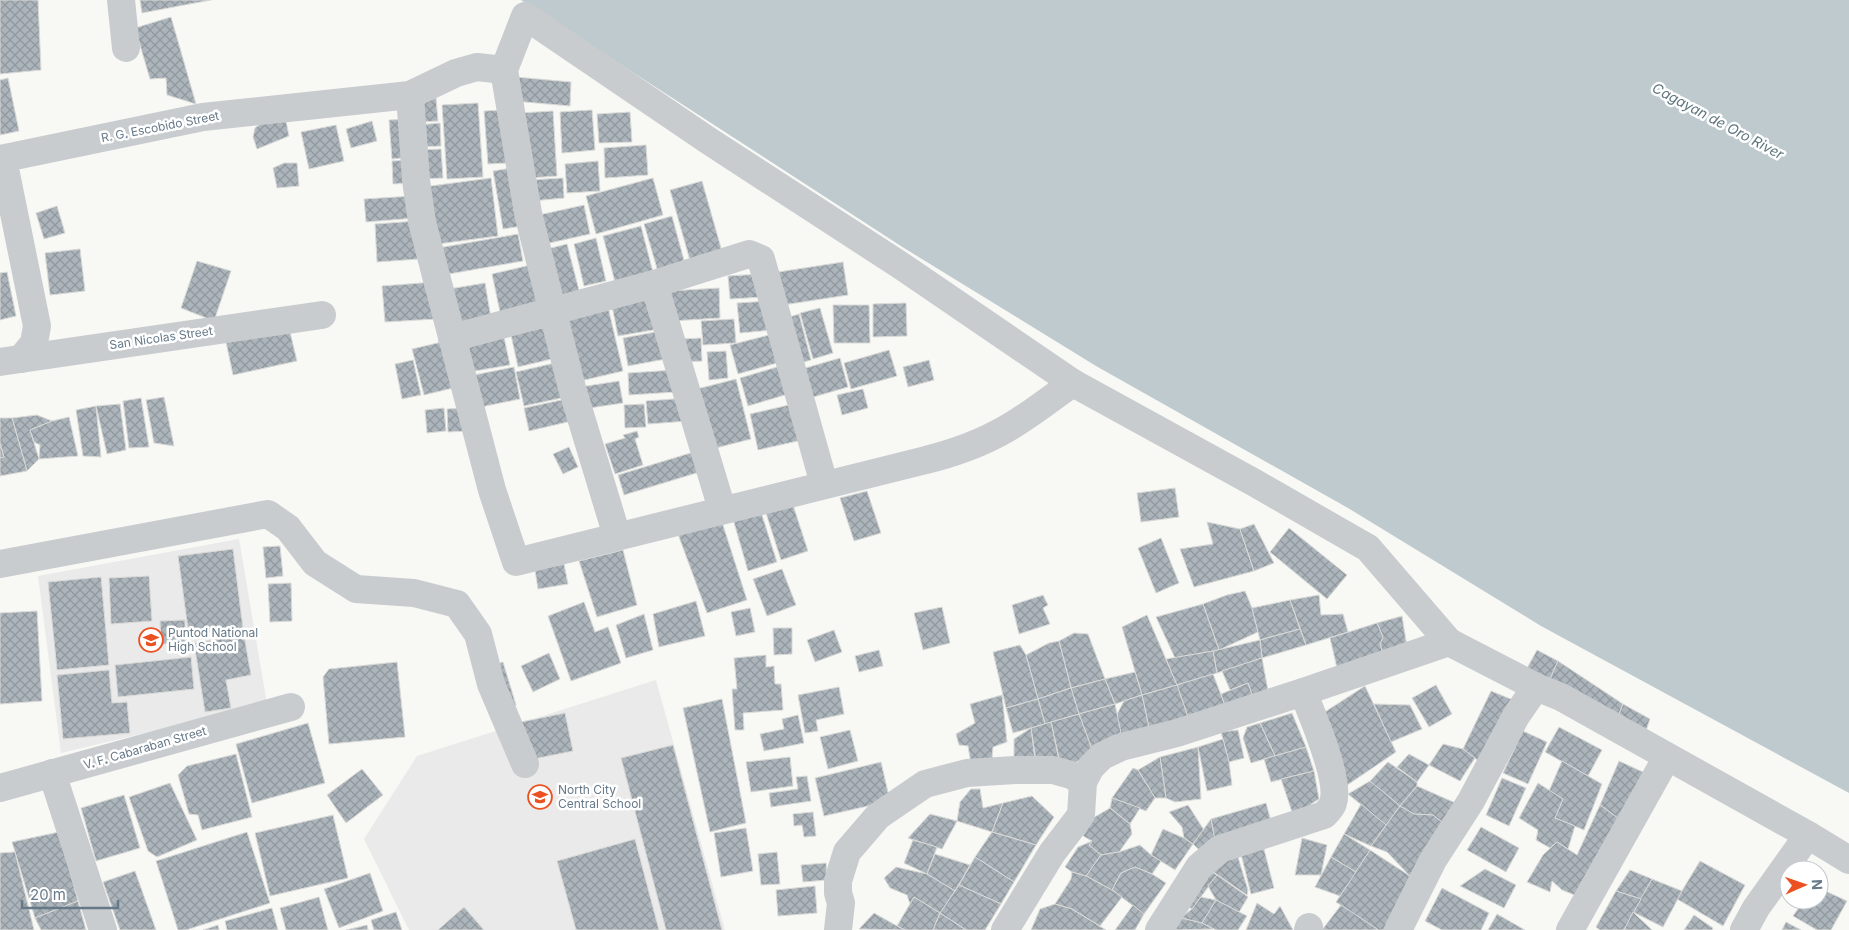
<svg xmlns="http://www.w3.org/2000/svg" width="1849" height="930" font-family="Inter,sans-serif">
<defs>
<pattern id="building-cross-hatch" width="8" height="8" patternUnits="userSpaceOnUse" patternTransform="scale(1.25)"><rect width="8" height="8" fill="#acb5bb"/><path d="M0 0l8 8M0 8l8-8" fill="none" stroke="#90989e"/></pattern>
</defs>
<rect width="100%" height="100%" fill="#f8f8f5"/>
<g fill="#e9eae9">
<polygon points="239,539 267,704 61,753 38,576"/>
<polygon points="656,680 725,930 409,930 364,839 417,756"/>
</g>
<polygon fill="#becace" points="521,0 1849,0 1849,793 1541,626 1348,508 1096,366 904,248"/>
<g fill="url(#building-cross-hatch)" stroke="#dadad8">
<polygon points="0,0 38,0 41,70 0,74"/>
<polygon points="140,0 211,0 142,13"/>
<polygon points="171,17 196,104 167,95 166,78 150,79 135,28"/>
<polygon points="516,77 571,82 570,106 514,101"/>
<polygon points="8,78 19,131 0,135 0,80"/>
<polygon points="436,98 438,121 419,122 417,99"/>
<polygon points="478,103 483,177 447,179 442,105"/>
<polygon points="503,110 507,163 488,164 484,111"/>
<polygon points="592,110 595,150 562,153 560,112"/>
<polygon points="553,111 557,176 529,178 520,113"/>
<polygon points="630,112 632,142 599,143 597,114"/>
<polygon points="409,119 411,157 392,159 389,120"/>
<polygon points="286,121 289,136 257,149 253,137 255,128 263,122"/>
<polygon points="372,121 377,141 351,148 346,129"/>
<polygon points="440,123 441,146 419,147 418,125"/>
<polygon points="336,125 344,161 309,169 301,132"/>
<polygon points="646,145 648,175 605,178 604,148"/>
<polygon points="441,149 443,178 419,179 417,150"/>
<polygon points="411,160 412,183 393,184 392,161"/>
<polygon points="598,161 600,191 567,193 565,164"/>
<polygon points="284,163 297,163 299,186 277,188 273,168"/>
<polygon points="511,168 522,226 503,229 493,171"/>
<polygon points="491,178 498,236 430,245 423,187"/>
<polygon points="563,178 564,198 532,201 530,180"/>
<polygon points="653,178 663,215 596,234 586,196"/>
<polygon points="702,181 723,255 691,264 670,190"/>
<polygon points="413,196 415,218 366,222 364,199"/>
<polygon points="584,205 590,234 545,244 539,215"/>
<polygon points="57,206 65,233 44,239 36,213"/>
<polygon points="672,216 685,264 658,272 644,224"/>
<polygon points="417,221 419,259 377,262 375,224"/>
<polygon points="641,226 654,276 616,286 603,236"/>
<polygon points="518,234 523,261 443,275 438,248"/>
<polygon points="596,238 606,281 584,286 574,244"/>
<polygon points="567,244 580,294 556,300 543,250"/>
<polygon points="80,249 85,291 50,295 45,253"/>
<polygon points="197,261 231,271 214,321 181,308"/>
<polygon points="843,262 848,295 783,305 778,272"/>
<polygon points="535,264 544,303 500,312 492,274"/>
<polygon points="7,272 16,316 0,320 0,273"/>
<polygon points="761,274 763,297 730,299 728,276"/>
<polygon points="434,282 436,319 385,322 382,286"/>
<polygon points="485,283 491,318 455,323 449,289"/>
<polygon points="719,288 720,318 671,321 669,291"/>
<polygon points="653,298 659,329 618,336 612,306"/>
<polygon points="770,301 772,330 740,333 737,303"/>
<polygon points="906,303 907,336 873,337 873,304"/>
<polygon points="833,305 869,305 870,343 834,343"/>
<polygon points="608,307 623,371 576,382 561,318"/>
<polygon points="820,308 833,353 813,359 800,313"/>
<polygon points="799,314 811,360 793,365 780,320"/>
<polygon points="734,319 736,343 703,345 701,321"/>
<polygon points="552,326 560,357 518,367 511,335"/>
<polygon points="289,328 297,361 233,375 226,342"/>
<polygon points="666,330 671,358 628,366 623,338"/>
<polygon points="777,333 784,361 738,374 730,345"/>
<polygon points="504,337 510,365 469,372 464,345"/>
<polygon points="701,338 702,361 683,362 681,339"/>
<polygon points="446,341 457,387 424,395 412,349"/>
<polygon points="889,350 897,376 851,389 844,363"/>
<polygon points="726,351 728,378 709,380 707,352"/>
<polygon points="840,358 848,387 803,400 795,371"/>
<polygon points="413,360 421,395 402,399 395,364"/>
<polygon points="929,360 934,380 908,387 903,367"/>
<polygon points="559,362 566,397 524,406 516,372"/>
<polygon points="787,364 795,392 748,406 740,378"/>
<polygon points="514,367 520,399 476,408 469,376"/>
<polygon points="675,370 676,392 629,395 628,373"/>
<polygon points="736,379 751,439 708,450 693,390"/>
<polygon points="619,381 623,403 583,409 580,387"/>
<polygon points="863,389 868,408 842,415 837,395"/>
<polygon points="164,397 174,446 154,443 146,400"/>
<polygon points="141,398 149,447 129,448 123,401"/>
<polygon points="571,398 576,420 529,431 524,408"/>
<polygon points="687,398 688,421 648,424 646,401"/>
<polygon points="120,404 126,450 107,454 96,406"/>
<polygon points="644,404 646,427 625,428 624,405"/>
<polygon points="793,404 802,440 758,450 750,414"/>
<polygon points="96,406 101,457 83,456 76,410"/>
<polygon points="444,408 446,431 427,433 425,410"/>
<polygon points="466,408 468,431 448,432 447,409"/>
<polygon points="37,415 52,421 30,430 39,459 27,471 12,418"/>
<polygon points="69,417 78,456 39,459 40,445 34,442 30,430 52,421"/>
<polygon points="0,418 12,418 27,471 0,476 0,458 4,457 0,444"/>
<polygon points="637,431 639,437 635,439 643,465 615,474 605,444 625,438 623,435"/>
<polygon points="0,444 4,457 0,458"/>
<polygon points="569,447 578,467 563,474 553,454"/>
<polygon points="697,451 703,471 624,495 618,475"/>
<polygon points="1175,488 1179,517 1141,522 1137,493"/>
<polygon points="867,491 881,533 854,541 840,498"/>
<polygon points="793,505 808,551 781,560 766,513"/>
<polygon points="761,512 777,562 748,571 733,519"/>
<polygon points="722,522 747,600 707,613 678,534"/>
<polygon points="1207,522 1240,529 1254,571 1194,587 1180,549 1213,544"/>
<polygon points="1254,524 1274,563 1254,571 1240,529"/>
<polygon points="1289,528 1347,575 1327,599 1270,552"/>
<polygon points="1161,538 1179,583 1156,593 1138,548"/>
<polygon points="280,546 283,576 266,578 263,547"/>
<polygon points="233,549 243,628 189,636 178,556"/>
<polygon points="623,550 637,605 597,617 579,561"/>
<polygon points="564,564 568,584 538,589 535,570"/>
<polygon points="782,569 796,605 767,616 753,579"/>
<polygon points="149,576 152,621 111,624 109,578"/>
<polygon points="101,577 109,665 57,670 48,582"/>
<polygon points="291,583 292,621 270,622 268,584"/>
<polygon points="1245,591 1252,608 1258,632 1219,650 1203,604 1227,595"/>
<polygon points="1043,595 1048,605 1043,608 1050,624 1019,634 1012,605"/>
<polygon points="1319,595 1321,615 1343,614 1348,632 1306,645 1290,600"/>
<polygon points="1290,600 1300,629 1260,640 1252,608"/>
<polygon points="696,601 705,636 659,647 653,614"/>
<polygon points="584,602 595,632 608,627 621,663 571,681 548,616"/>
<polygon points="1203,604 1219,650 1175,658 1156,617"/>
<polygon points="942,607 950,643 923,650 914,613"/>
<polygon points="750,608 755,632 736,636 731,612"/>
<polygon points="37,611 42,701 0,704 0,613"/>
<polygon points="644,614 653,650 626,658 616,625"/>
<polygon points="1147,615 1177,685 1142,695 1122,627"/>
<polygon points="1402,616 1408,653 1385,660 1380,644 1383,637 1377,623"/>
<polygon points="185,620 185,643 161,644 160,621"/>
<polygon points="1377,623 1383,637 1380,644 1385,660 1337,668 1330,638"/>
<polygon points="773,628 792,628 792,654 774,655"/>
<polygon points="1300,629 1306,645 1262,658 1260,640"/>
<polygon points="834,630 842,652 815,662 807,640"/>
<polygon points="1074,633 1088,634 1105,679 1071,688 1059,641"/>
<polygon points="244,635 251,675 226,680 231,708 205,712 194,643"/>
<polygon points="1260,640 1262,658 1217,673 1213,651"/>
<polygon points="1059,641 1071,688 1038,699 1026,655 1049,643"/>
<polygon points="1020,645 1026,655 1038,699 1006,708 993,652"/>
<polygon points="879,650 883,666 859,672 855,656"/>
<polygon points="1537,650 1558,661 1550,679 1525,672"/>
<polygon points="1213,651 1217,673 1177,685 1166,659"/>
<polygon points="549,653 560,679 533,692 521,666"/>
<polygon points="766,655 766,667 774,666 775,684 781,684 783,710 743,713 744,730 735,730 732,689 737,689 734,658"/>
<polygon points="191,657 194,689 118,697 115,665"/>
<polygon points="1262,658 1269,696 1254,700 1248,683 1230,690 1222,671"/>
<polygon points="1558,661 1623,704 1619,714 1550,679"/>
<polygon points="397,662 405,737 329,744 323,677 329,669"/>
<polygon points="503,662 516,705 503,709 490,666"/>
<polygon points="109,670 112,703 127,702 130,733 63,739 57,675"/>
<polygon points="1135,672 1142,695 1115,704 1105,679"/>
<polygon points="1213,674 1225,705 1189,720 1177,685"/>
<polygon points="1105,679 1115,704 1079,714 1071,688"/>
<polygon points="1248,683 1254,700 1228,715 1221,694"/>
<polygon points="1177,685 1189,720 1149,728 1142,695"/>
<polygon points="1436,685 1452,714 1429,727 1412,698"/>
<polygon points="1365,686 1396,752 1340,790 1314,719"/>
<polygon points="839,687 844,714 816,720 818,731 805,733 798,695"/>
<polygon points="1071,688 1079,714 1045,724 1038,699"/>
<polygon points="1491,691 1513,700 1481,763 1463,749"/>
<polygon points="1002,695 1007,742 993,747 992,759 971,764 968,746 959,745 956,734 975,723 970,704"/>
<polygon points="1142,695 1149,728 1122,738 1116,716 1124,701"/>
<polygon points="722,699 746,823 710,832 683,708"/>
<polygon points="1038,699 1045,724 1013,733 1006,708"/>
<polygon points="1115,704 1122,738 1093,752 1079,714"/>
<polygon points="1374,704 1410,705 1422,729 1391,742"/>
<polygon points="1623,704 1650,719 1643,739 1619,714"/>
<polygon points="565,713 573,751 529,760 521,722"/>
<polygon points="1292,713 1306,747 1275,756 1260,723"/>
<polygon points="1079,714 1093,752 1062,771 1051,722"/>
<polygon points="798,715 804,743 764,751 760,734 784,729 782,719"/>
<polygon points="1051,722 1059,760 1037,767 1031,728"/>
<polygon points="308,723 325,783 252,803 236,744"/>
<polygon points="1260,723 1275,756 1251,763 1243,738 1247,727"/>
<polygon points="1559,727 1602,750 1588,776 1545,752"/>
<polygon points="1031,728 1035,760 1014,767 1014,739"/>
<polygon points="850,730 858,761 828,769 820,737"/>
<polygon points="1238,730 1244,758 1229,762 1221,732"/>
<polygon points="1523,731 1547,742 1528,784 1503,773"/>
<polygon points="1223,739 1229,762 1232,785 1207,791 1198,747"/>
<polygon points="1443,744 1463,749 1475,758 1460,781 1429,765"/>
<polygon points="673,745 722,930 666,930 621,758"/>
<polygon points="1198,747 1201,799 1175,802 1166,798 1160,757"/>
<polygon points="1306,747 1314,771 1271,782 1264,759"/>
<polygon points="236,754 252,817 202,830 198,815 189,814 178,775 187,766"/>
<polygon points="1409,754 1429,765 1417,782 1397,767"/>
<polygon points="790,757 793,786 751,792 746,762"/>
<polygon points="1160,757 1166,798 1155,798 1138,770"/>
<polygon points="1562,761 1602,784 1584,830 1555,818 1563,799 1549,791"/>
<polygon points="1619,761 1645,773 1618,818 1600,805"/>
<polygon points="881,762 890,801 824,816 815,778"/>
<polygon points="1388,762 1417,782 1417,786 1400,806 1370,781"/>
<polygon points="1133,768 1138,770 1155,798 1146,811 1112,798"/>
<polygon points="362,769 383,795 346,823 327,795"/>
<polygon points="1314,771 1319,799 1311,804 1311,812 1294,818 1281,779"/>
<polygon points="807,776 811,801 771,807 769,793 798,789 796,777"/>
<polygon points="1502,778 1526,788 1509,826 1486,815"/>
<polygon points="1370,781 1400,806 1386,825 1348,794"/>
<polygon points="170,783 197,840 157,857 148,851 129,797"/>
<polygon points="1538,783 1563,799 1555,818 1575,826 1568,849 1557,842 1550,848 1536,840 1538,830 1519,818"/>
<polygon points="1417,786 1460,805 1442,822 1433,815 1414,814 1400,806"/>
<polygon points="971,789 980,789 983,808 1003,803 992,832 957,821 960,802"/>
<polygon points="124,795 140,848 96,861 81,808"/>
<polygon points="1032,796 1054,817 1036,845 992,832 1003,803"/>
<polygon points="1112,798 1140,808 1130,824 1110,808"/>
<polygon points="1266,803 1273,828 1216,846 1211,819"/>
<polygon points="1361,804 1386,825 1371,846 1344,834"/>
<polygon points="1188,805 1204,830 1193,844 1184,838 1182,827 1169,812"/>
<polygon points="1600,805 1618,818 1577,896 1562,890 1552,881 1550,892 1527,882 1543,855 1557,842 1577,855"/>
<polygon points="1400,806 1414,814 1433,815 1442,822 1410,876 1387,852 1371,846"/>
<polygon points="1110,808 1130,824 1132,834 1119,852 1101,855 1089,845 1092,841 1083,836 1093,818"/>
<polygon points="813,812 816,836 804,837 802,825 794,826 793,814"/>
<polygon points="930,814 957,821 942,849 908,838"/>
<polygon points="333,815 348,878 270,896 255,833"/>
<polygon points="1211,819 1216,846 1207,857 1193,844"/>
<polygon points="1481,827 1519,848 1506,872 1467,850"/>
<polygon points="746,828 753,871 721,877 714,833"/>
<polygon points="1163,829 1184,838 1193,844 1175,870 1151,855"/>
<polygon points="59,832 78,901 35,918 12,842"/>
<polygon points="247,832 270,903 186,930 178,930 156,861"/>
<polygon points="992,832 1036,845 1014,882 975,857"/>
<polygon points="1344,834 1370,850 1356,872 1331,857"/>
<polygon points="1302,838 1327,845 1321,875 1295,875"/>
<polygon points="635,839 659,930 576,930 557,861"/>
<polygon points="913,840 937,847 927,874 904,863"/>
<polygon points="1092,841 1089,845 1101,855 1086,876 1072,872 1065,867 1078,847"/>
<polygon points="1140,845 1151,855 1161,861 1152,874 1135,867 1121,873 1112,890 1086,876 1101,855 1119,852"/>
<polygon points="1264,849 1274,888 1251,894 1240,850"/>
<polygon points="1370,850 1410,876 1384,930 1378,930 1336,902"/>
<polygon points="15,852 34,930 0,930 0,853"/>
<polygon points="777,852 780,884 761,885 758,854"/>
<polygon points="935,854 970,865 955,891 927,874"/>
<polygon points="1237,854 1248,890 1247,895 1209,869"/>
<polygon points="975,857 1014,882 1001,904 959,885"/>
<polygon points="1331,857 1356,872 1340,896 1315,887"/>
<polygon points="1700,861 1745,885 1723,926 1677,899"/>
<polygon points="826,863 827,880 803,882 801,865"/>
<polygon points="896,867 927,874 955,891 940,913 914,897 910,904 907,895 890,888 884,878"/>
<polygon points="1135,867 1152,874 1166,883 1144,914 1112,890 1121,873"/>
<polygon points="1485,869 1516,885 1504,908 1460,886"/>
<polygon points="1630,870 1652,879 1641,899 1616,891"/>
<polygon points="135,871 156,930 120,930 103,882"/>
<polygon points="1209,871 1217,875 1192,909 1184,904"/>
<polygon points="1072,872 1086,876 1112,890 1122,897 1100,926 1072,909 1055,904 1071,879"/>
<polygon points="370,873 383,911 339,928 324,889"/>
<polygon points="1217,875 1248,897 1239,912 1216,900 1208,886"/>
<polygon points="1652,879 1682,891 1663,927 1633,912"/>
<polygon points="959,885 1001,904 985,930 966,930 940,913"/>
<polygon points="815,886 817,913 778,916 776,890"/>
<polygon points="1442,888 1489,913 1481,930 1442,930 1425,921"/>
<polygon points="1819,888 1847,901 1831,930 1817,930 1793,916 1804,900 1819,900"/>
<polygon points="1616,891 1641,899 1624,930 1600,930 1596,927"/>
<polygon points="319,897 328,930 286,930 280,908"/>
<polygon points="914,897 940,913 933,930 905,930 897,926"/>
<polygon points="1201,897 1216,900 1202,923 1181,918 1192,909"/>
<polygon points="1216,900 1247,916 1238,930 1216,930 1202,923"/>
<polygon points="78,901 86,930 41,930 35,918"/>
<polygon points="1257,903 1274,914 1280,906 1293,930 1246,930"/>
<polygon points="1055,904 1072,909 1106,930 1031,930 1040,909"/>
<polygon points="1133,905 1144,914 1135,930 1115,930"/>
<polygon points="1341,905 1377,929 1377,930 1322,930"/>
<polygon points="464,907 484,930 438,930"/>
<polygon points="272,908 278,930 227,930 225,921"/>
<polygon points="396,912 402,930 374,930 371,920"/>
<polygon points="1633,912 1652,930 1624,930"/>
<polygon points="874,913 897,926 905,930 859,929"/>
<polygon points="940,913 966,930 933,930"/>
<polygon points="1497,914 1525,930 1488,930"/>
<polygon points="1694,915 1713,928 1712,930 1684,930"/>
<polygon points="1181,918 1202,923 1213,929 1174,930"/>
<polygon points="1786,922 1801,930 1782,930"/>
<polygon points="218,925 219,930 203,930"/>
<polygon points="367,925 368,930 346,930"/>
</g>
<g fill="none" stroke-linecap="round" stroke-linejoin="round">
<g stroke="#c8cccf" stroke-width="28">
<polyline points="121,0 126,48"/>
<path d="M410 95 416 180 422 222 492 490 516 562 922 461C951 454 980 444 1006 429 1029 416 1051 398 1073 383"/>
<polyline points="0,159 203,117 410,95 456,73 477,67 504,70"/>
<polyline points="3,159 37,326 34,343 21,359"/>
<polyline points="654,284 722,509"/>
<polyline points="452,338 654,284 749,254 761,259 824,484"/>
<polyline points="0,362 322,315"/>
<polyline points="617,536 572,388 528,213 504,70 525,16 709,141 900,265 1073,383 1255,483 1368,548 1449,642"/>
<polyline points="0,564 268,514 288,528 315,563 356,589 414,593 457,604 478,634 491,684 525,764"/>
<polyline points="52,773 103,930"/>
<polyline points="0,788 291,707"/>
<polyline points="838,930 841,903 838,893 838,881 847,852 878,816 925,784 967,773 1015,770 1053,770 1071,775 1083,782"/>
<polyline points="1005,930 1052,853 1081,815 1083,782 1091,767 1102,756 1121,747 1177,733 1303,692 1449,642 1536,687 1561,697 1808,835 1849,860"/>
<path d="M1159 930 1199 867 1220 849 1324 815C1327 812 1332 807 1333 803 1341 780 1312 715 1303 692"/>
<polyline points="1308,930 1309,927"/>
<polyline points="1398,930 1433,860 1471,801 1516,716 1536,687"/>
<polyline points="1570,930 1667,757"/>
<polyline points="1744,930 1756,908 1808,835"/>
</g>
</g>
<defs>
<g id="school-ring" transform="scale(1.25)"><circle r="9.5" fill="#fff" stroke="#ec5122" stroke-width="1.5"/><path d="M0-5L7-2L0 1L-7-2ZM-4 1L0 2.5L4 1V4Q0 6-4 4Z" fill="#ec5122"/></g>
</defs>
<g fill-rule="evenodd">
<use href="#school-ring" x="151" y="640"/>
<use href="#school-ring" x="540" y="797"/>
</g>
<g text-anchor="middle" stroke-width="5" stroke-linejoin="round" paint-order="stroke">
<g font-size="12" fill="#667988" stroke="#fff">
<text transform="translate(160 127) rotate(-11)" y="4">R. G. Escobido Street</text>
<text transform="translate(161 338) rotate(-8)" y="4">San Nicolas Street</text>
<text transform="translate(145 748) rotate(-16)" y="4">V. F. Cabaraban Street</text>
</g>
<g font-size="12" fill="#667988" stroke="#fff" text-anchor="start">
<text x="168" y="637">Puntod National<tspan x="168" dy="14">High School</tspan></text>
<text x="558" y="794">North City<tspan x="558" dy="14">Central School</tspan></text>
</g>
<g font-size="14" font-style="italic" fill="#5d747c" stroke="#fff">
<text transform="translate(1718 121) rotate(28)" y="5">Cagayan de Oro River</text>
</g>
</g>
<g transform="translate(1804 885) rotate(88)"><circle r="24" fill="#ffffff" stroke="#c2c9cf"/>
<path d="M0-4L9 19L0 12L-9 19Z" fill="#ec5122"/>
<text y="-8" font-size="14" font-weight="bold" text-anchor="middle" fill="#667988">N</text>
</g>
<path d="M22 900v8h96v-8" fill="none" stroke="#667988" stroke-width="2.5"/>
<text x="30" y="900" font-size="15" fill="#667988" stroke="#ffffff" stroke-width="4" paint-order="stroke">20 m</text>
</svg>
